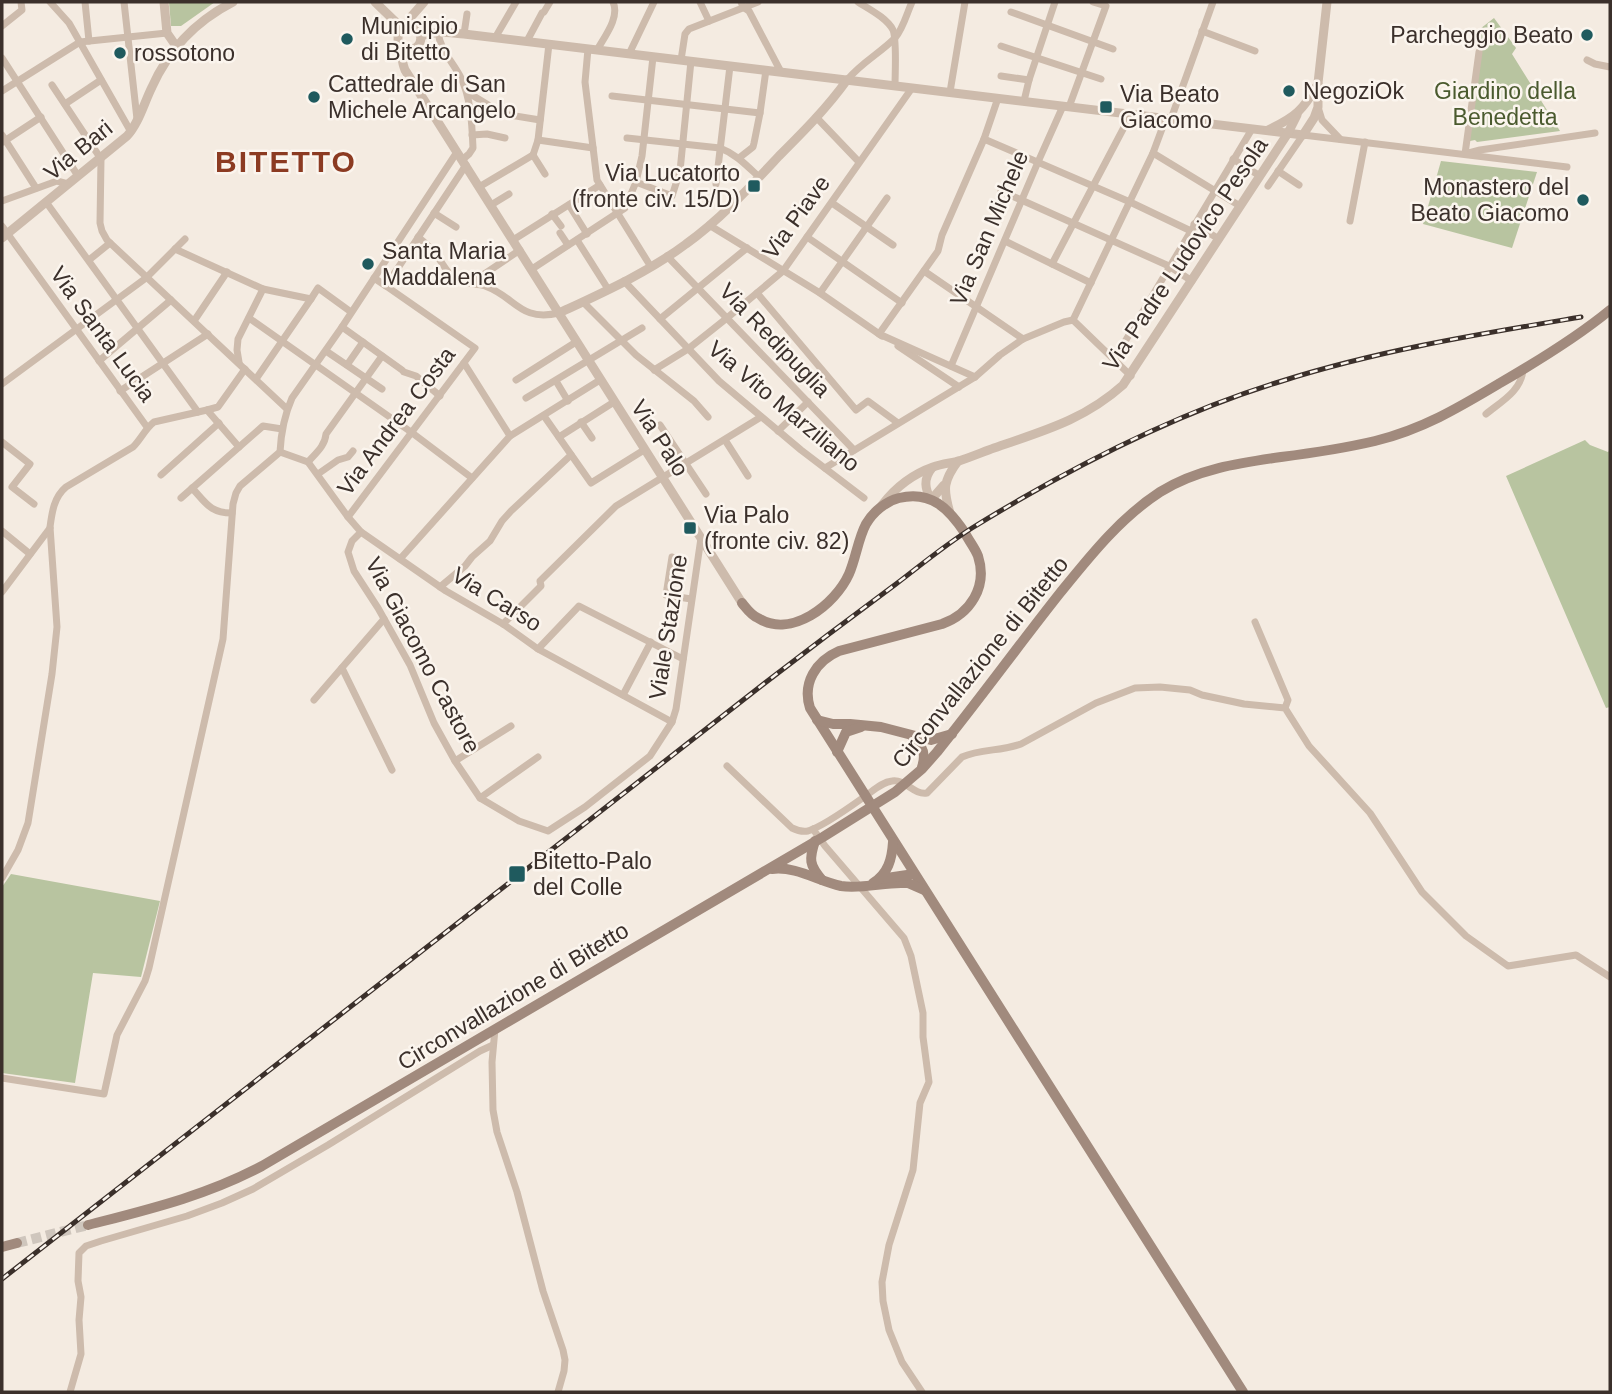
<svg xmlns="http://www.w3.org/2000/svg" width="1612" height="1394" font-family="Helvetica,sans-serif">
<rect width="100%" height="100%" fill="#f4ebe1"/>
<g fill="#b8c4a0">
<polygon points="169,2 215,2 181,26 171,26"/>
<polygon points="1494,18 1516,48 1512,54 1560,131 1477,142 1475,140 1470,141 1468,138 1482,41 1476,32"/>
<polygon points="1441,161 1537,172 1512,248 1423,224"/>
<polygon points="1585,440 1590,445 1608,452 1610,450 1610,707 1606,708 1506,476"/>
<polygon points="11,874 160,901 141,977 93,973 75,1083 2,1073 2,887"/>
</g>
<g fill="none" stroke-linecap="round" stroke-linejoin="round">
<polyline stroke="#cfc6bd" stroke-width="10" stroke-dasharray="10 5" stroke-linecap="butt" points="17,1243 88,1225"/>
<g stroke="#cdbbac" stroke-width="7">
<polyline points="50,2 69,23 131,132"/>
<polyline points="85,2 89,41"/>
<polyline points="124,2 137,119"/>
<polyline points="700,2 709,21"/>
<polyline points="741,2 743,7 749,11 781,72"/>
<path d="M858 2C869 9 887 18 893 30 897 40 895 73 895 86"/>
<polyline points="1011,12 1113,49"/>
<polyline points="2,26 22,10 21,2"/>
<polyline points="1202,31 1255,51"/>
<path d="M438 32C440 50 452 61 460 76 471 97 472 124 473 148L469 154 462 160"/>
<polyline points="464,34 467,14"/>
<polyline points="495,38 516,2"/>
<polyline points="527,41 542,13 544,12 550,2"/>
<polyline points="1001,46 1101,79"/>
<polyline points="588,49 585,82 597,180 651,267"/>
<path d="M597 50C605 36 620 17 613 2"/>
<polyline points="1479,52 1465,154 1480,150 1595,133"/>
<polyline points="629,54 654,2"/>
<polyline points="2,58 78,176"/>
<polyline points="681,60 685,34 689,29 758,2"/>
<polyline points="1587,60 1595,64 1610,67"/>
<polyline points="1001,76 1029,80"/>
<path d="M847 80C862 62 879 54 895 38 903 29 907 13 912 2"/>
<polyline points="52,85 101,159 100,223 102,231 107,240 287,409"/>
<polyline points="2,91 80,42 167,33"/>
<polyline points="467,92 503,114 540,120"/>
<polyline points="950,92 965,2"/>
<polyline points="612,96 760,113"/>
<polyline points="1024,101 1029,80 1055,2"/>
<polyline points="65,104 101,80"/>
<polyline points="1069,107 1106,6 1093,2"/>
<polyline points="1318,107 1322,120 1340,139"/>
<polyline points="816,117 859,162"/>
<polyline points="1171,119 1213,2"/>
<polyline points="2,135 36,188"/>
<polyline points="472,135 487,134 505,138"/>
<path d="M627 138 720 148C736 154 746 165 759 177"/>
<polyline points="984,139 1130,202 1191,231"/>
<polyline points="538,140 593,148"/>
<polyline points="3,142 41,117"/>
<polyline points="1153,153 1240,206"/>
<polyline points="533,155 538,140 549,44"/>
<polyline points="533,155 545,174"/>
<polyline points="739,158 753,147 754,143 760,113 766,70"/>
<polyline points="1233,159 1260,176"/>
<polyline points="1278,171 1299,185"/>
<polyline points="636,182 672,196 680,171 691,61"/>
<polyline points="716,184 730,66"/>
<polyline points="1268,186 1303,135 1567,167"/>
<polyline points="479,187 533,155"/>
<polyline points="1001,191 1169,266 1192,281"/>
<polyline points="2,201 57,181 68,184"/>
<polyline points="46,202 198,412"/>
<polyline points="832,203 893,245"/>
<polyline points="491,205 509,194"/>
<polyline points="569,205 587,234"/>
<polyline points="434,213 456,227"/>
<polyline points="552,214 561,226"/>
<polyline points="1350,221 1365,142"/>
<polyline points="1194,224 1219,239"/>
<polyline points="709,225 820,293 882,336"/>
<polyline points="2,226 147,427"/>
<polyline points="560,233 568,245"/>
<path d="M418 237C424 242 430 247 434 252 441 260 446 272 454 278 463 285 475 283 485 286 516 297 519 322 559 313"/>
<polyline points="807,237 902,303"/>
<polyline points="513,240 600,185"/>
<polyline points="577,240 608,289"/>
<polyline points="1005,241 1091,283"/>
<polyline points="175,249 263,289 311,299 318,288 351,312"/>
<polyline points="667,256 854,450"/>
<polyline points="89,260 110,243"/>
<polyline points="1052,264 1131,114"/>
<polyline points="532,269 625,208 636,182 642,156 653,57"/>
<polyline points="924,271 1023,339"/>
<polyline points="374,278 386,286 466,165"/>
<polyline points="624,281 719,381 801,450 864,498"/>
<polyline points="471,283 520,250"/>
<polyline points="757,293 856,410 868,401 898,423"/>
<polyline points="820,293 887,198"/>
<polyline points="583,302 636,355 694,401 708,417"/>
<polyline points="249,318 411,432 472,478"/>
<polyline points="660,319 747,248"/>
<polyline points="1073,320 1153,153 1166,118"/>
<polyline points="1073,320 1131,376"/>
<polyline points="194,321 227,272"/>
<polyline points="342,327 402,370"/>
<polyline points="898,346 959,387"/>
<polyline points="326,351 382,389"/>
<polyline points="1114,360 1252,129"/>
<polyline points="99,361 171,300"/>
<polyline points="239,362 237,350 238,339 263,289"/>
<polyline points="464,363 510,436"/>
<polyline points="347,365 363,342"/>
<polyline points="951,366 1038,162 1063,106"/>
<polyline points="654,370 688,349 727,318 783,271 912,88"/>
<polyline points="404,372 416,376 440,396"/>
<polyline points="975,377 879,334 938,251 942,235 984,139 998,98"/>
<polyline points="256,379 311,299"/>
<polyline points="516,380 576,342"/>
<polyline points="556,381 568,401"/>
<polyline points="2,384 146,278 185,239"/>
<polyline points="120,391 208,334"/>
<polyline points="526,398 642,328"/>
<polyline points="207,410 239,447"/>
<path d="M1486 414C1502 401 1521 391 1523 370"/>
<polyline points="544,416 591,483 644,450"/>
<polyline points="581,422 592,438"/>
<polyline points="660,425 706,494"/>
<polyline points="778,431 808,402"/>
<polyline points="559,437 614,402"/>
<polyline points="725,440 748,476"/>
<polyline points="2,442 30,464 12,487 34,504"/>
<polyline points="280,452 308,462 348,517 361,532 352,541 348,552 354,571 378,608 410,665 434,723 455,761 480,798 519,821 548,831 585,807 650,756 672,722 676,709 701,538"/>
<path d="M308 462C316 453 325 446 326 434L382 356"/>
<polyline points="825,468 975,377 1000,355 1023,339 1064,322 1073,320"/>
<polyline points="318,474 338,460 348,457 353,451"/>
<polyline points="161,475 219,423"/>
<path d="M192 488C206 503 210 513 232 513"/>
<polyline points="181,498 263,426 282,429"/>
<polyline points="348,517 475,348 386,286"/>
<polyline points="2,531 30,554"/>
<polyline points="361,532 446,591 503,624 538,649 579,606 683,659"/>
<polyline points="672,557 666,595 691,599"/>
<polyline points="400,559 510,436 600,380"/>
<polyline points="440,587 465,566 472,557 490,541 502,521 511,511 571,455"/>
<polyline points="2,592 50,528"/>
<polyline points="1255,622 1288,700 1285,708"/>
<polyline points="503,624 541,586 540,581 616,506 761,417"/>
<polyline points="538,649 672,722"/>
<polyline points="342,668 392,770"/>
<polyline points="623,695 651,642"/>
<polyline points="314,700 384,619"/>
<polyline points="455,761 511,726"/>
<path d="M727 766 792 828C798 831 802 832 808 831 824 826 850 807 864 797 873 791 882 782 892 781 906 779 913 795 927 793L962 757C980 749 1002 751 1021 744L1096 703 1135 688 1160 687 1190 690 1202 695 1244 704 1285 708 1309 746 1370 813 1422 892 1466 936 1508 966 1576 955 1610 977"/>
<polyline points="480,798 538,757"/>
<polyline points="813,829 825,846 904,938 911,956 923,1013 923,1037 929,1082 920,1103 913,1170 889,1245 882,1282 883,1301 889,1330 902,1362 922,1392"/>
<path d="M2 878 18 850 28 823 52 674 57 627 50 527C52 512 54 497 66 487L133 447C141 439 145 429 154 422L207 410 218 407 245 369"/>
<polyline points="495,1029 492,1062 493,1110 497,1132 517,1192 543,1291 563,1350 565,1360 564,1371 558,1392"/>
<path d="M2 1078 104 1094 117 1035 145 981 149 968 223 639 233 504 236 493 240 486 280 452C281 433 284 416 292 398L342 327 457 152"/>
<polyline points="70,1392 81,1354 79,1320 81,1297 78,1281 79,1253 86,1246 101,1241 187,1216 222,1203 253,1189 328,1145 480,1051 493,1045"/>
</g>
<g stroke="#cdbbac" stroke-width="9">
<polyline points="164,2 167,33 176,46"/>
<polyline points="375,2 403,29"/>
<polyline points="410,26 410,18 424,2"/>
<path d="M421 36C435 30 449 33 464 34L1303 135 1314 118 1318 107V83L1327 2"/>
<path d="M405 49C401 57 402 62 405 70L742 603"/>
<path d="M405 49 398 41C397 29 406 25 416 29L421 36"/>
<path d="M405 49C415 51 421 46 421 36"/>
<path d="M1268 130C1296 117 1303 110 1318 84"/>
<path d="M2 238 127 136C139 123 144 103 152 87 169 49 196 21 233 2"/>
<path d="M559 313C602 293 647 273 686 244 720 220 750 187 779 156 803 132 827 108 847 80"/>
<path d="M932 468C923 479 925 489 931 500L944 485"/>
<path d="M882 505C895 488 913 474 933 467 941 464 951 463 959 461 971 457 983 452 994 448 1043 431 1084 420 1123 385L1288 133 1297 115"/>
<path d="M950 513C943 489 943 481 958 461"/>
</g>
<g stroke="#a18a7d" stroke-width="10">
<path d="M742 603C747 609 751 615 758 618 791 639 835 605 849 574 856 558 858 539 866 524 873 512 886 501 899 498 931 490 949 509 965 533 969 541 975 548 978 556 988 587 970 614 942 624L839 651C816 661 802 683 810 708L1243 1392"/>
<polyline points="817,720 833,724 850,724 881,727 931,740 952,734"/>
<path d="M913 738C924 746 926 755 922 767"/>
<polyline points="837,752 846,732 861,727"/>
<path d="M815 841C809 859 809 865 822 880"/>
<path d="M772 869C796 866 818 881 841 886 860 889 882 883 901 883H908L924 890"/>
<polyline points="880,879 914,874"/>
<path d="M873 883C888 874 892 859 893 842"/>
<path d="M88 1225C150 1209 205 1196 262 1166L823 837 895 792 922 769 937 752C979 700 1018 646 1060 593 1090 556 1120 518 1160 492 1197 469 1239 463 1281 457 1313 453 1345 448 1375 441 1423 429 1458 408 1500 383 1538 361 1576 338 1610 310"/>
<polyline points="2,1247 17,1243"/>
</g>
<g stroke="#3b302b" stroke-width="5">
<path id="rail" d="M2 1279 761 686C805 652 850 618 896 584 921 565 945 545 972 528 1068 469 1173 414 1282 381 1380 350 1480 334 1581 317"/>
</g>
<use href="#rail" stroke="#fbf5ee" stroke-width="2.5" stroke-dasharray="8" stroke-linecap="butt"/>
</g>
<g fill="#1f5a5e" stroke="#fbf5ee" stroke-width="2.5">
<circle cx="1587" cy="35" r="7"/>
<circle cx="347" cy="39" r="7"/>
<circle cx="120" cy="53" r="7"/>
<circle cx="1289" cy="91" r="7"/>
<circle cx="314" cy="97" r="7"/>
<rect x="1099" y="100" width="14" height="14" rx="3.5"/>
<rect x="747" y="179" width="14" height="14" rx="3.5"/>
<circle cx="1583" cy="200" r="7"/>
<circle cx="368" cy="264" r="7"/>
<rect x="683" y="521" width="14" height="14" rx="3.5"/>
<rect x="508" y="865" width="18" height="18" rx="3.5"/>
</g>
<g text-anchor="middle" stroke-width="5" stroke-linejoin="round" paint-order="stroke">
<g font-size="23" fill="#3b302b" stroke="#fbf5ee" text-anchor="start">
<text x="361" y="34">Municipio<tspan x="361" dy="26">di Bitetto</tspan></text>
<text x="1573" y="43" text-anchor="end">Parcheggio Beato</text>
<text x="134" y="61">rossotono</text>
<text x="328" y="92">Cattedrale di San<tspan x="328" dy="26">Michele Arcangelo</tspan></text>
<text x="1303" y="99">NegoziOk</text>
<text x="1120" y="102">Via Beato<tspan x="1120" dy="26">Giacomo</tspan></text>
<text x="740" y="181" text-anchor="end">Via Lucatorto<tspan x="740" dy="26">(fronte civ. 15/D)</tspan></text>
<text x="1569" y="195" text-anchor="end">Monastero del<tspan x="1569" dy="26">Beato Giacomo</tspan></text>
<text x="382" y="259">Santa Maria<tspan x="382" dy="26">Maddalena</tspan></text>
<text x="704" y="523">Via Palo<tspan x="704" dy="26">(fronte civ. 82)</tspan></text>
<text x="533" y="869">Bitetto-Palo<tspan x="533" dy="26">del Colle</tspan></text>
</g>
<g font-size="23" fill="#4a5a2e" stroke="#fbf5ee">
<text x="1505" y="99">Giardino della<tspan x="1505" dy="26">Benedetta</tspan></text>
</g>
<g font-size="23" fill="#3b302b" stroke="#fbf5ee">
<text transform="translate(78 150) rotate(-39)" y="8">Via Bari</text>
<text transform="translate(796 217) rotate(-54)" y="8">Via Piave</text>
<text transform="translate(989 228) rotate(-67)" y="8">Via San Michele</text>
<text transform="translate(1185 254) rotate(-56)" y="8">Via Padre Ludovico Pesola</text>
<text transform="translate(103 334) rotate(54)" y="8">Via Santa Lucia</text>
<text transform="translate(775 340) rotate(46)" y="8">Via Redipuglia</text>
<text transform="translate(784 406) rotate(40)" y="8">Via Vito Marziliano</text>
<text transform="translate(396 421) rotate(-53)" y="8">Via Andrea Costa</text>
<text transform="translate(660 438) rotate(57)" y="8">Via Palo</text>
<text transform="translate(497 599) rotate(32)" y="8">Via Carso</text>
<text transform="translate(668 627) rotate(-81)" y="8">Viale Stazione</text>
<text transform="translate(423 655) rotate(62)" y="8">Via Giacomo Castore</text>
<text transform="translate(980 662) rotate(-51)" y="8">Circonvallazione di Bitetto</text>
<text transform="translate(513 996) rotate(-31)" y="8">Circonvallazione di Bitetto</text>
</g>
<g font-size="30" font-weight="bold" letter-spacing="2" fill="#8c3b22" stroke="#fbf5ee">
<text x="286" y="172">BITETTO</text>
</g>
</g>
<rect width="1612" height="1394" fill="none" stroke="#3b302b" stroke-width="7"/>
</svg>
